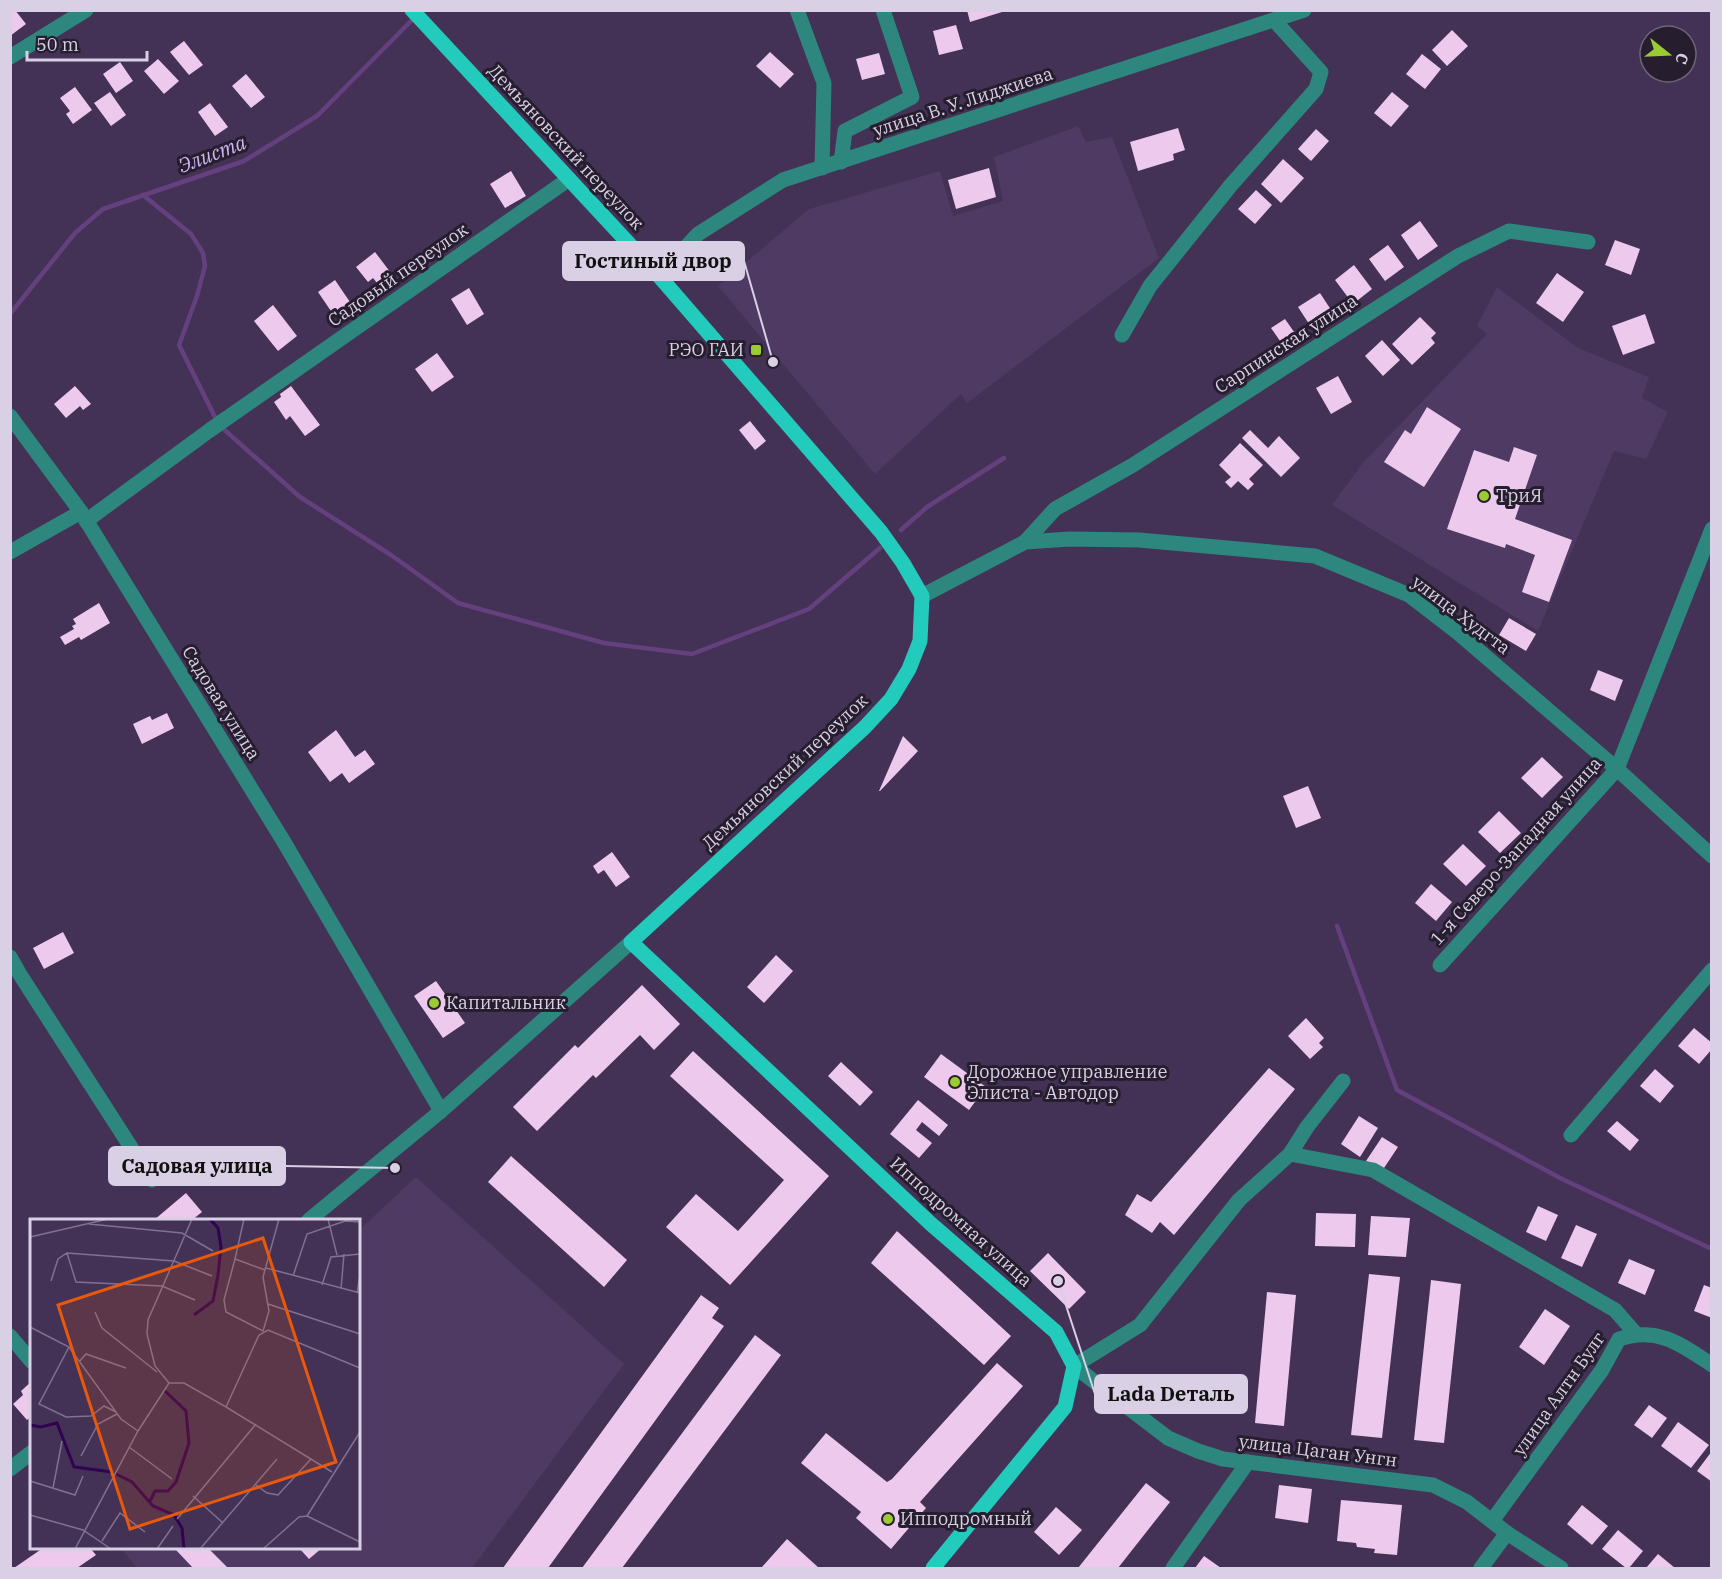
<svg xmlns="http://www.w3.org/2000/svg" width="1722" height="1579" font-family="'IBM Plex Serif',serif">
<rect width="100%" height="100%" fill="#433255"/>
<g fill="#4e3a63">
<polygon points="1078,126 1086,142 1112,137 1159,258 967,403 961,394 875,474 718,286 809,209 940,171 953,216 1003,201 994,157"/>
<polygon points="1497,287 1578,348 1649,377 1642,398 1668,412 1646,459 1614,451 1538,631 1332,505 1362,464 1487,334 1477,326"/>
<polygon points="416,1177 624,1364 472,1568 137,1568 121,1548 358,1548 359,1230"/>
</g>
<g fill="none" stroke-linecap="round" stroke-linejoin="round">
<g stroke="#64407e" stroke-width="4.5">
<polyline points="143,195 191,234 203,253 205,266 197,296 179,345 219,425 300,497 391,555 458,603 604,643 692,654 809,609 880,548"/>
<polyline points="10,314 75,233 103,209 244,161 317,116 414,18"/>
<polyline points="901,530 927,507 1004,458"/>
<polyline points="1337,926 1397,1090 1562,1179 1712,1249"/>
</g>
</g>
<g fill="#ecc9ed">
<polygon points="10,10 15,10 26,24 10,36"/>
<polygon points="967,10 1001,10 1002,12 970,22"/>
<polygon points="956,25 963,49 939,55 933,31"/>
<polygon points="1452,30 1468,46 1447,66 1432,50"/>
<polygon points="184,41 203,65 189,75 170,52"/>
<polygon points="770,52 794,74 780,88 756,66"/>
<polygon points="879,53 885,74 862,80 856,59"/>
<polygon points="1422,54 1441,69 1425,89 1406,74"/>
<polygon points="158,59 179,81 164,94 144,71"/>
<polygon points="120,62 133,81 116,93 103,74"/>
<polygon points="246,74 265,97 251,108 232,86"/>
<polygon points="75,87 92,110 73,124 66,114 70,111 60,98"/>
<polygon points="110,92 126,115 111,126 94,103"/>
<polygon points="1392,92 1409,106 1391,127 1374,113"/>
<polygon points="210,103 228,127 215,136 198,112"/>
<polygon points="1178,128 1185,150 1173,154 1174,160 1138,171 1130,142"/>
<polygon points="1316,129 1329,141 1311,161 1298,149"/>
<polygon points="1283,159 1304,178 1281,203 1261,184"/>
<polygon points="989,168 996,197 956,209 948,180"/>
<polygon points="511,171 526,196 505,208 490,184"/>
<polygon points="1256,190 1272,205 1255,224 1238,209"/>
<polygon points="1420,221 1438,246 1418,260 1401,235"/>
<polygon points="1615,240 1640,249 1631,275 1605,265"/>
<polygon points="1388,245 1404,267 1385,281 1369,259"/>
<polygon points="375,252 394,277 381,288 373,278 368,282 356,267"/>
<polygon points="1354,265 1372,289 1353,304 1335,280"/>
<polygon points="1557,273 1584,292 1563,322 1536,303"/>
<polygon points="335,280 352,305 335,317 318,292"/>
<polygon points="469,288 484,314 467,325 451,299"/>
<polygon points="1320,293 1335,316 1313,330 1298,307"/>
<polygon points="273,305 297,336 278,351 254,321"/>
<polygon points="1645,314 1655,343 1623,355 1612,326"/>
<polygon points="1420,317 1436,333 1431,338 1435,343 1412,365 1392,344"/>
<polygon points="1285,319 1299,339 1285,348 1271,328"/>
<polygon points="1382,340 1400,360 1383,376 1365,356"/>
<polygon points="437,353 454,377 432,392 415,369"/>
<polygon points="1338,376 1352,402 1331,414 1316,388"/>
<polygon points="75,386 91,404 83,410 80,406 66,418 54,404"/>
<polygon points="291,386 320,425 305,436 290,416 286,420 274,402 281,397 280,394"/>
<polygon points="1427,407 1461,429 1424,487 1384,462 1405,430 1411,434"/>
<polygon points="750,421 766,441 755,450 739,430"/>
<polygon points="1250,430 1268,448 1279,436 1300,458 1281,477 1242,438"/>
<polygon points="1240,443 1263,465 1249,479 1254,484 1248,490 1238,481 1231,488 1225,482 1231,477 1219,465"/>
<polygon points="1514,447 1537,455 1515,519 1572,540 1549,602 1522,592 1535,555 1506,544 1505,548 1447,529 1474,450 1509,462"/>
<polygon points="99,603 110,623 81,640 79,637 65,645 60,637 74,629 72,626 76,624 73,619"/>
<polygon points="1509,618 1536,634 1526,651 1499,635"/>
<polygon points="1598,670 1623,680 1615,701 1590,690"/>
<polygon points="167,713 174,728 142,744 133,724 150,716 152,720"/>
<polygon points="336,730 355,757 365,750 375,764 349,783 342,773 330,782 308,752"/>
<polygon points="903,736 918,751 880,791 879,791"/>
<polygon points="1542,757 1563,777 1542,798 1521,778"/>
<polygon points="1308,786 1321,818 1296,828 1283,796"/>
<polygon points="1499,811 1521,833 1500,853 1478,832"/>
<polygon points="1463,844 1486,866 1466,886 1443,864"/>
<polygon points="612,852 630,877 616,887 604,870 598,874 593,866"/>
<polygon points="1431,884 1452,902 1436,921 1415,903"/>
<polygon points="63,932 74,953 44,969 33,948"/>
<polygon points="776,955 793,971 764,1003 747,987"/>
<polygon points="436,981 465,1023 443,1038 414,996"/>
<polygon points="642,985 680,1024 654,1050 640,1035 596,1078 593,1075 537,1131 513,1107 575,1045 578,1048"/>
<polygon points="1306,1018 1324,1038 1319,1043 1323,1047 1310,1059 1288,1036"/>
<polygon points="1694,1028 1712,1043 1712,1049 1699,1064 1678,1046"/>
<polygon points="693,1051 829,1176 730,1285 666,1227 696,1194 738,1231 784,1180 670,1076"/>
<polygon points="941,1054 986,1087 969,1110 924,1077"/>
<polygon points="841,1062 873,1092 860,1106 828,1076"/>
<polygon points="1269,1068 1295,1089 1174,1235 1160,1222 1152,1233 1125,1215 1137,1194 1151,1202"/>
<polygon points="1655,1069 1674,1086 1660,1103 1640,1086"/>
<polygon points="918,1100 948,1125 939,1136 922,1122 916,1130 932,1143 919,1158 890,1134"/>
<polygon points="1359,1116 1378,1128 1360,1157 1341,1144"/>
<polygon points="1617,1121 1639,1140 1630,1151 1607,1131"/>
<polygon points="1382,1137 1398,1147 1382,1171 1366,1161"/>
<polygon points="511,1156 627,1260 604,1287 488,1182"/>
<polygon points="186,1193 202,1212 192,1220 154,1220"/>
<polygon points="1538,1206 1558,1215 1546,1241 1526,1232"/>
<polygon points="1316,1213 1356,1214 1355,1247 1315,1246"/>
<polygon points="1371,1216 1410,1218 1406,1257 1368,1255"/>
<polygon points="1576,1225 1597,1234 1582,1267 1561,1258"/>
<polygon points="897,1231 1011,1336 984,1365 871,1263"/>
<polygon points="1048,1253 1086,1292 1069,1309 1030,1271"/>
<polygon points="1629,1259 1655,1270 1645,1295 1618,1283"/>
<polygon points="1369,1274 1400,1277 1382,1438 1351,1435"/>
<polygon points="1431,1280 1461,1284 1444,1443 1414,1440"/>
<polygon points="1704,1285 1712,1288 1712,1318 1694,1311"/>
<polygon points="1267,1292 1296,1295 1284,1426 1255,1423"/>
<polygon points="701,1295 719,1308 712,1318 724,1326 548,1568 503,1568"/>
<polygon points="1545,1309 1570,1326 1544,1365 1519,1347"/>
<polygon points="755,1335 781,1355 622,1568 582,1568"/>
<polygon points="997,1363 1023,1386 920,1502 926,1508 891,1549 856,1518 861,1512 801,1463 826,1433 887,1482 892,1479"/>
<polygon points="32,1381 32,1416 27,1420 13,1404 23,1395 21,1391"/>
<polygon points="1649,1405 1667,1418 1652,1438 1634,1425"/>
<polygon points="1678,1422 1709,1445 1691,1468 1661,1446"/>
<polygon points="1712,1451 1712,1482 1697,1471"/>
<polygon points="1146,1483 1170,1502 1118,1568 1078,1568"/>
<polygon points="1279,1485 1312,1489 1308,1523 1275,1518"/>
<polygon points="1341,1500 1402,1505 1397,1555 1374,1553 1375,1549 1357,1547 1356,1543 1337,1541"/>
<polygon points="1582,1505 1608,1526 1592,1545 1567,1524"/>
<polygon points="1056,1507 1082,1530 1059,1555 1034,1532"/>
<polygon points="1618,1530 1643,1551 1629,1568 1626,1568 1602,1549"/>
<polygon points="787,1539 819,1568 761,1568"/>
<polygon points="43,1548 90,1548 96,1555 77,1568 14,1568"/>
<polygon points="179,1548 208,1548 228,1568 193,1568 176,1550"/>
<polygon points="299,1548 322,1548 309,1559"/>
<polygon points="1658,1554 1675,1568 1646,1568"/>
<polygon points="1204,1556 1221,1568 1195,1568"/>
</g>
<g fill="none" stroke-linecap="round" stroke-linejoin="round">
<g stroke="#2d877e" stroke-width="15">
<polyline points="797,10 824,83 822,168"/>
<polyline points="10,57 86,10"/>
<polyline points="841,162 845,131 912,97 883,10"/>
<polyline points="659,276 698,234 783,180 1304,10"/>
<polyline points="1122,335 1150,286 1231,185 1316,89 1321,72 1274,20"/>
<polyline points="10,416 81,512 284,842 441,1111"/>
<polyline points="86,521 210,430 569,179"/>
<polyline points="1025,542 1055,509 1133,465 1458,256 1509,231 1588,242"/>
<polyline points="10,552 81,512"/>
<polyline points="922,596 1025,542 1070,539 1139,540 1315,556 1409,595 1457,632 1617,769 1712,856"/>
<polyline points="10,957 19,973 152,1180"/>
<polyline points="1440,965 1617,769 1712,529"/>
<polyline points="1571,1135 1712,970"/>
<polyline points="1290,1154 1307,1127 1343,1081"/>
<polyline points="309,1220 441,1111 631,942"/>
<polyline points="10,1336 32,1362"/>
<polyline points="10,1469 32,1452"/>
<path d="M1492 1521 1602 1370 1619 1339C1657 1326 1681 1344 1712 1365"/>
<polyline points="1173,1568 1248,1462"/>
<polyline points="1481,1568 1507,1533"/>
<polyline points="1561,1568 1507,1533 1467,1502 1433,1485 1223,1459 1198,1451 1168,1438 1074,1366 1140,1325 1239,1200 1290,1154 1373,1170 1615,1310 1636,1334"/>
</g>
<polyline stroke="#23cbbc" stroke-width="15" points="412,10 659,276 881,532 903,563 922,596 920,641 909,669 891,699 865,727 631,942 931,1224 1056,1332 1074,1366 1065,1407 933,1568"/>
</g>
<g fill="#9cca32" stroke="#261e2e" stroke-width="2">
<rect x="750" y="344" width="12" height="12" rx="3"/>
<circle cx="1484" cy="496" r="6"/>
<circle cx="434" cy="1003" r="6"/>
<circle cx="955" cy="1082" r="6"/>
<circle cx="888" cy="1519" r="6"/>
</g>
<g text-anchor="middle" stroke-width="6" stroke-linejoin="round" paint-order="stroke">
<g font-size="18" fill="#d9d0e5" stroke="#261e2e">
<text transform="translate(963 102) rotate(-18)" y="6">улица В. У. Лиджиева</text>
<text transform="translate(566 147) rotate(47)" y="6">Демьяновский переулок</text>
<text transform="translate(398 275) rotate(-35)" y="6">Садовый переулок</text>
<text transform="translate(1286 344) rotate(-33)" y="6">Сарпинская улица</text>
<text transform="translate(1461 615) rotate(37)" y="6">улица Худгта</text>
<text transform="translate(221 703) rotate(58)" y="6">Садовая улица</text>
<text transform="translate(785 772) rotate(-43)" y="6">Демьяновский переулок</text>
<text transform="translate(1516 851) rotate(-48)" y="6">1-я Северо-Западная улица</text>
<text transform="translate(961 1222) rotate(42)" y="6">Ипподромная улица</text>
<text transform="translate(1559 1394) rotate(-55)" y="6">улица Алтн Булг</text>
<text transform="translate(1318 1451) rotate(7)" y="6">улица Цаган Унгн</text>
</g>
<g font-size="18" fill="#d9d0e5" stroke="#261e2e" text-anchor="start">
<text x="744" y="356" text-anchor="end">РЭО ГАИ</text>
<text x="1496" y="502">ТриЯ</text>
<text x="446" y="1009">Капитальник</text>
<text x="967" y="1078">Дорожное управление<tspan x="967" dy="21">Элиста - Автодор</tspan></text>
<text x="900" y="1525">Ипподромный</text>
</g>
<g font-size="20" font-style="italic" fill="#d1b3f4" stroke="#261e2e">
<text transform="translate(212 154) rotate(-21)" y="7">Элиста</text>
</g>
</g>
<g transform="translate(30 1219)">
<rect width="330" height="330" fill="#433255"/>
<path fill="none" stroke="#320252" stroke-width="3" d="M164 96 183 82 188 56 191 28 188 9 180 0M0 206 11 208 27 204 44 248 82 253M86 255 102 263 123 287 144 296 152 309 154 330M120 282 125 272H138L146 263 159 224 156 192 135 172"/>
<path fill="none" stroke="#7f718f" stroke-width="1.5" d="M214 0 205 40 235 51M298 0 307 36M59 5 152 14 183 32M0 18 78 0M37 34 144 42 182 57M205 40 194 81 196 93 233 112 239 92 233 58 249 0M236 49 330 74M263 57 277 15 315 2 330 3M21 62 28 40 37 34 46 63 132 67 165 81M292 66 301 38 330 35M311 70 314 35M327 74 330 56M238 85 330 115M65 93 72 109 127 153M0 108 39 128 91 200 108 212M39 128 9 185 36 198 61 197 74 187 86 193M49 143 56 135 96 149M139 164 125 147 117 115 118 101 162 0M196 188 302 253M99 228 142 260M51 237 68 205 87 195M0 262 45 276 53 257M226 266 237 274 248 276 281 240M23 269 32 222M163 277 193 304M0 296 53 311 81 330M277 297 330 213M277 297 330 323M147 300 226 205M72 322 90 294 115 313M45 330 108 212 139 164H154L196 188 229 116 238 111 330 149M127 330 143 307M170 330 247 240M233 330 269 298 277 297"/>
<path fill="#e8590c" fill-opacity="0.15" stroke="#e8590c" stroke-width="3" d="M233 19 306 243 100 310 28 86Z"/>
<rect width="330" height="330" fill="none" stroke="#d9d0e5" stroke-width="3"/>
</g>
<path fill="none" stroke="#d9d0e5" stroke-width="2" d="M773 362L744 261M395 1168L285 1166M1058 1281L1095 1394"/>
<g fill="#d9d0e5" stroke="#261e2e" stroke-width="2">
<circle cx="773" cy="362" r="6"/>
<circle cx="395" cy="1168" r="6"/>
<circle cx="1058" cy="1281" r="6"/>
</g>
<g fill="#d9d0e5" stroke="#d9d0e5" stroke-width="2">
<rect x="563" y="242" width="181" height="38" rx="6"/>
<rect x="109" y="1147" width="176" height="38" rx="6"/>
<rect x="1095" y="1375" width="152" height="38" rx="6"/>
</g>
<g font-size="20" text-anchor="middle" font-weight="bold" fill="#111">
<text x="653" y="268">Гостиный двор</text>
<text x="197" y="1173">Садовая улица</text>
<text x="1171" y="1401">Lada Dеталь</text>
</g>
<rect width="1722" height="1579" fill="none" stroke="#d9d0e5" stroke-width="24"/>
<g transform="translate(1668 54) rotate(108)"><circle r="28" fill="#261e2e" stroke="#6e6577" stroke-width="1.5"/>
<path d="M0-4.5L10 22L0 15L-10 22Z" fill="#9cca32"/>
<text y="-9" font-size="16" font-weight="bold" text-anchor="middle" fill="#d9d0e5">С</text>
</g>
<path d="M27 51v9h120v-9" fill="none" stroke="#d9d0e5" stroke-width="3"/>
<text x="36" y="51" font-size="18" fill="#d9d0e5" stroke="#261e2e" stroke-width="4.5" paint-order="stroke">50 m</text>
</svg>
